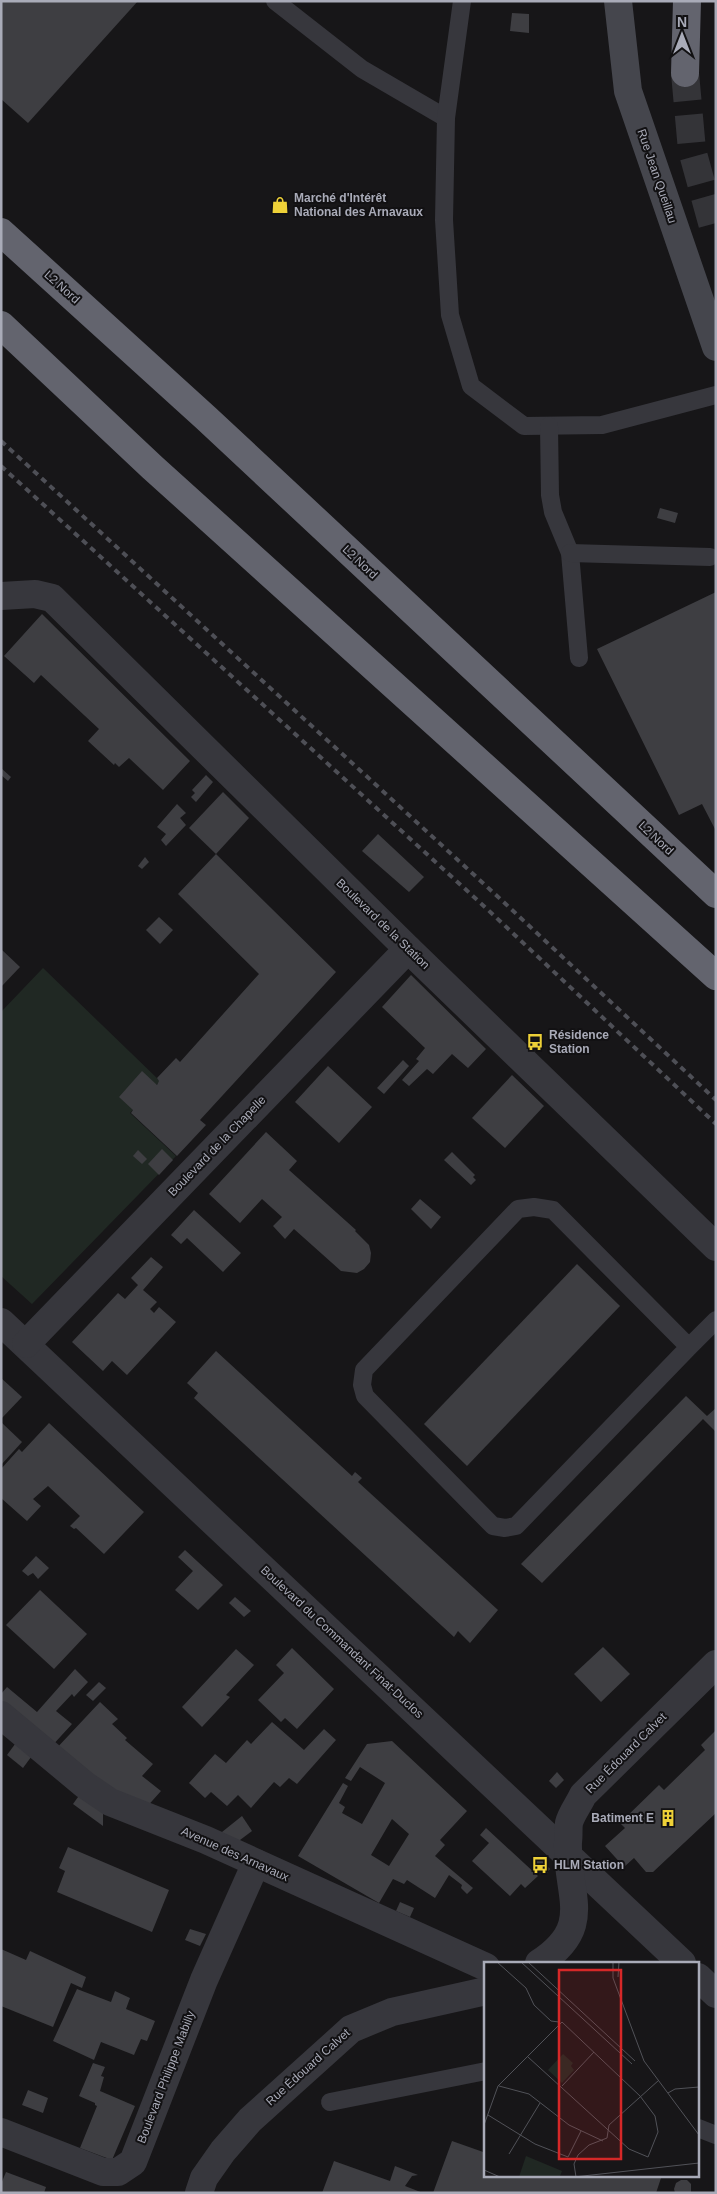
<svg xmlns="http://www.w3.org/2000/svg" width="717" height="2194" font-family="Arial,sans-serif">
<rect width="100%" height="100%" fill="#171618"/>
<polygon fill="#202823" points="43,968 160,1081 130,1113 176,1156 32,1304 1,1276 1,1012"/>
<g fill="#3e3e42" fill-rule="evenodd">
<polygon points="1,1 138,1 28,123 1,99"/>
<polygon points="512,13 529,14 529,33 510,31"/>
<polygon points="660,508 678,513 675,523 657,518"/>
<polygon points="716,592 716,831 702,804 679,815 597,649"/>
<polygon points="42,614 190,761 163,790 129,758 119,767 115,763 114,765 88,741 99,729 41,675 34,683 4,656"/>
<polygon points="1,768 11,777 8,781 1,775"/>
<polygon points="206,775 213,782 196,802 191,797 195,793 192,790"/>
<polygon points="223,792 249,818 216,854 189,828"/>
<polygon points="177,804 186,813 180,818 186,825 166,846 161,840 166,834 157,827"/>
<polygon points="378,834 424,877 409,892 362,851"/>
<polygon points="216,854 336,972 200,1120 206,1125 177,1156 131,1113 133,1110 119,1097 142,1071 157,1085 159,1081 157,1078 176,1058 180,1062 259,974 178,894"/>
<polygon points="145,857 149,862 142,869 138,866"/>
<polygon points="159,917 173,930 160,944 146,930"/>
<polygon points="1,949 20,967 1,987"/>
<polygon points="411,975 486,1049 468,1068 452,1054 433,1074 427,1069 409,1086 402,1080 419,1061 416,1059 425,1048 382,1007"/>
<polygon points="403,1060 409,1066 384,1094 377,1088"/>
<polygon points="328,1066 372,1107 339,1143 295,1102"/>
<polygon points="512,1075 544,1106 505,1148 472,1118"/>
<polygon points="266,1132 297,1161 289,1170 356,1230 355,1231 369,1245 371,1253 370,1262 364,1269 357,1273 341,1271 294,1229 285,1239 273,1226 282,1217 262,1199 240,1223 209,1194"/>
<polygon points="162,1149 173,1160 159,1175 148,1164"/>
<polygon points="138,1150 147,1159 142,1164 133,1156"/>
<polygon points="452,1152 475,1175 473,1177 476,1180 471,1185 444,1160"/>
<polygon points="420,1199 441,1217 431,1229 411,1209"/>
<polygon points="194,1210 241,1253 223,1272 187,1238 181,1244 171,1235"/>
<polygon points="151,1257 163,1267 143,1290 157,1302 150,1309 154,1313 159,1307 176,1322 127,1375 112,1361 103,1371 72,1342 118,1293 125,1299 138,1285 131,1278"/>
<polygon points="577,1264 620,1306 467,1466 424,1424"/>
<polygon points="216,1351 352,1476 355,1472 362,1478 358,1482 498,1610 470,1643 458,1631 454,1637 194,1398 198,1393 187,1383"/>
<polygon points="1,1378 22,1397 1,1419"/>
<polygon points="686,1396 707,1416 716,1408 716,1432 703,1419 542,1583 521,1564"/>
<polygon points="1,1422 22,1442 1,1465"/>
<polygon points="49,1423 144,1512 104,1554 76,1528 74,1529 70,1526 80,1516 48,1486 33,1499 41,1506 27,1521 1,1498 1,1469 19,1449 22,1452"/>
<polygon points="185,1550 223,1585 198,1610 175,1590 193,1571 178,1557"/>
<polygon points="36,1556 49,1568 38,1579 33,1573 28,1576 22,1571"/>
<polygon points="40,1590 87,1634 54,1669 6,1625"/>
<polygon points="235,1597 251,1611 244,1617 229,1603"/>
<polygon points="603,1647 630,1674 601,1702 574,1674"/>
<polygon points="292,1648 334,1689 297,1729 285,1718 281,1722 258,1700 284,1673 276,1665"/>
<polygon points="236,1649 254,1665 226,1695 230,1697 202,1727 182,1707"/>
<polygon points="75,1669 88,1682 74,1697 72,1694 56,1711 72,1724 50,1748 1,1708 1,1694 7,1687 37,1712"/>
<polygon points="99,1682 106,1688 93,1701 86,1695"/>
<polygon points="100,1702 118,1719 112,1724 127,1738 125,1740 153,1764 142,1776 161,1791 144,1810 54,1751"/>
<polygon points="272,1722 304,1750 324,1729 336,1740 297,1784 289,1778 280,1787 274,1782 251,1808 238,1795 227,1806 211,1792 205,1798 189,1783 215,1754 226,1763 247,1740 251,1744"/>
<polygon points="716,1730 716,1813 653,1872 646,1872 634,1858 624,1867 605,1846 625,1828 620,1823 659,1785 664,1790 705,1750 701,1745"/>
<polygon points="18,1740 34,1753 23,1768 7,1755"/>
<path d="M392 1741 467 1811 440 1840 445 1845 435 1856 473 1888 467 1894 461 1888 462 1885 449 1875 435 1898 407 1880 404 1884 393 1879 379 1903 298 1856 343 1783 348 1786 339 1803 345 1807 342 1813 362 1824 385 1783 360 1767 351 1781 345 1778 367 1744ZM392 1819 409 1834 389 1866 371 1855Z"/>
<polygon points="557,1772 564,1780 556,1788 549,1781"/>
<polygon points="83,1790 103,1805 103,1826 73,1804"/>
<polygon points="242,1816 252,1831 236,1843 217,1836"/>
<polygon points="486,1828 538,1876 525,1888 521,1884 510,1896 472,1861 489,1843 480,1835"/>
<polygon points="68,1847 169,1890 152,1932 57,1892 65,1871 59,1868"/>
<polygon points="537,1855 550,1869 546,1874 532,1861"/>
<polygon points="400,1902 414,1908 410,1917 396,1911"/>
<polygon points="190,1929 206,1934 200,1946 185,1940"/>
<polygon points="1,1949 26,1960 30,1951 86,1977 82,1988 71,1983 53,2027 1,2006"/>
<polygon points="77,1989 111,2002 115,1991 130,1998 126,2009 155,2021 147,2041 141,2039 134,2055 101,2042 94,2060 53,2041"/>
<polygon points="93,2063 105,2067 101,2076 104,2077 100,2091 135,2106 112,2160 80,2148 97,2106 95,2105 95,2103 79,2096"/>
<polygon points="28,2090 48,2098 43,2113 22,2105"/>
<polygon points="452,2141 486,2153 486,2175 662,2175 656,2193 433,2193"/>
<polygon points="334,2161 390,2181 395,2166 418,2175 412,2176 405,2186 423,2193 322,2193"/>
<polygon points="6,2172 46,2187 44,2193 1,2193 1,2184"/>
<polygon points="681,2180 687,2180 691,2184 691,2193 675,2193 674,2189 676,2183"/>
</g>
<g fill="none" stroke-linecap="round" stroke-linejoin="round">
<polyline stroke="#343438" stroke-width="28" stroke-dasharray="28 14" stroke-linecap="butt" points="685,73 692,150 716,237"/>
<g stroke="#37373d" stroke-width="18">
<polyline points="275,1 362,69 446,118"/>
<polyline points="462,1 446,118 444,220 450,315 471,386 524,426 602,425 716,395"/>
<polyline points="549,426 550,495 553,512 570,553 579,658"/>
<polyline points="570,553 710,557"/>
<polyline points="689,1347 553,1210 534,1207 518,1209 364,1370 362,1385 365,1396 493,1526 505,1528 516,1526 689,1347 716,1320"/>
<polyline points="330,2102 486,2071"/>
<polyline points="698,2128 716,2135"/>
</g>
<g stroke="#37373d" stroke-width="28">
<polyline points="1,596 35,594 52,598 408,949 716,1247"/>
<polyline points="1,1322 682,1963"/>
<polyline points="26,1344 408,949"/>
<polyline points="1,1715 85,1785 110,1802 206,1840 486,1967"/>
<path d="M539 1963C596 1926 566 1895 568 1842 569 1836 568 1829 569 1823 571 1814 579 1804 583 1795L716 1664"/>
<polyline points="698,1977 716,1994"/>
<polyline points="1,2132 103,2172 118,2172 133,2162 204,1980 256,1863"/>
<polyline points="199,2193 204,2178 223,2151 250,2120 351,2029 392,2012 486,1991"/>
</g>
<polyline stroke="#45464d" stroke-width="28" points="618,1 628,91 716,347"/>
<g stroke="#63646e" stroke-width="28">
<polyline points="685,73 687,1"/>
<polyline points="1,232 206,418 716,894"/>
<polyline points="1,325 152,467 716,976"/>
</g>
<g stroke="#4e4f56" stroke-width="4" stroke-dasharray="6 5" stroke-linecap="butt">
<polyline points="1,441 496,895 716,1100"/>
<polyline points="1,466 486,908 716,1124"/>
</g>
</g>
<defs>
<g id="shop-bare" transform="scale(1.35)"><path d="M-5-2.5h2.3a2.7 3.5 0 0 1 5.4 0H5L5.5 6h-11ZM-1.5-2.5h3a1.5 2.3 0 0 0-3 0Z" fill="#eed138" stroke="#121113" stroke-width="2.5" paint-order="stroke"/></g>
<g id="bus-bare" transform="scale(1.35)"><path d="M-5-6H5V4H4V6H2V4H-2V6H-4V4H-5ZM-3.5-4V0h7V-4ZM-3.5 1.2v1.5H-2V1.2ZM2 1.2v1.5H3.5V1.2Z" fill="#eed138" stroke="#121113" stroke-width="2.5" paint-order="stroke"/></g>
<g id="building-bare" transform="scale(1.35)"><path d="M-4-6H4V6H1V3H-1V6H-4ZM-2.5-4.3h1.7v1.8h-1.7ZM.8-4.3h1.7v1.8H.8ZM-2.5-1h1.7V.8h-1.7ZM.8-1h1.7V.8H.8Z" fill="#eed138" stroke="#121113" stroke-width="2.5" paint-order="stroke"/></g>
</defs>
<g fill-rule="evenodd">
<use href="#shop-bare" x="280" y="205"/>
<use href="#bus-bare" x="535" y="1042"/>
<use href="#building-bare" x="668" y="1818"/>
<use href="#bus-bare" x="540" y="1865"/>
</g>
<g text-anchor="middle" stroke-width="4" stroke-linejoin="round" paint-order="stroke">
<g font-size="12" fill="#a9abb8" stroke="#121113">
<text transform="translate(657 176) rotate(71)" y="4">Rue Jean Queillau</text>
<text transform="translate(62 287) rotate(42)" y="4">L2 Nord</text>
<text transform="translate(360 562) rotate(43)" y="4">L2 Nord</text>
<text transform="translate(656 838) rotate(43)" y="4">L2 Nord</text>
<text transform="translate(383 924) rotate(44)" y="4">Boulevard de la Station</text>
<text transform="translate(217 1146) rotate(-46)" y="4">Boulevard de la Chapelle</text>
<text transform="translate(342 1642) rotate(43)" y="4">Boulevard du Commandant Finat-Duclos</text>
<text transform="translate(626 1753) rotate(-45)" y="4">Rue Édouard Calvet</text>
<text transform="translate(235 1854) rotate(24)" y="4">Avenue des Arnavaux</text>
<text transform="translate(308 2067) rotate(-42)" y="4">Rue Édouard Calvet</text>
<text transform="translate(166 2077) rotate(-69)" y="4">Boulevard Philippe Mabilly</text>
</g>
<g font-size="12" font-weight="bold" fill="#a9abb8" stroke="#121113" text-anchor="start">
<text x="294" y="202">Marché d'Intérêt<tspan x="294" dy="14">National des Arnavaux</tspan></text>
<text x="549" y="1039">Résidence<tspan x="549" dy="14">Station</tspan></text>
<text x="654" y="1822" text-anchor="end">Batiment E</text>
<text x="554" y="1869">HLM Station</text>
</g>
</g>
<g transform="translate(484 1962)">
<rect width="215" height="215" fill="#171618"/>
<path d="M79 92 89 101 87 104 90 108 78 121 64 108ZM42 194 78 209 76 214 35 215Z" fill="#202823"/>
<path fill="none" stroke="#515258" stroke-width="1" d="M13 0 42 26 50 43 67 59 75 60M37 0 148 102M44 0 151 99M129 0V16L160 99 215 173M134 15 135 0M15 124 45 132 85 163 119 179M78 124 110 90M184 131 191 127 215 125M4 153 51 182 84 195 97 169M0 163 14 124 78 60 156 134 171 154 174 170 164 195 145 187 44 95M25 192 56 141M0 208 16 215M90 215 215 201M92 215 90 202 94 193 105 183 123 176 125 163 175 118"/>
<path fill="#d62828" fill-opacity="0.15" stroke="#d62828" stroke-width="2.5" d="M75 8H137V197H75Z"/>
<rect width="215" height="215" fill="none" stroke="#a9abb8" stroke-width="2.5"/>
</g>
<rect width="717" height="2194" fill="none" stroke="#a9abb8" stroke-width="5"/>
<g transform="translate(682 35)" stroke="#121113" stroke-width="4" paint-order="stroke">
<path d="M0-4L9 19L0 12L-9 19Z" fill="#a9abb8"/>
<text y="-8" font-size="14" font-weight="bold" text-anchor="middle" fill="#a9abb8">N</text>
</g>
</svg>
